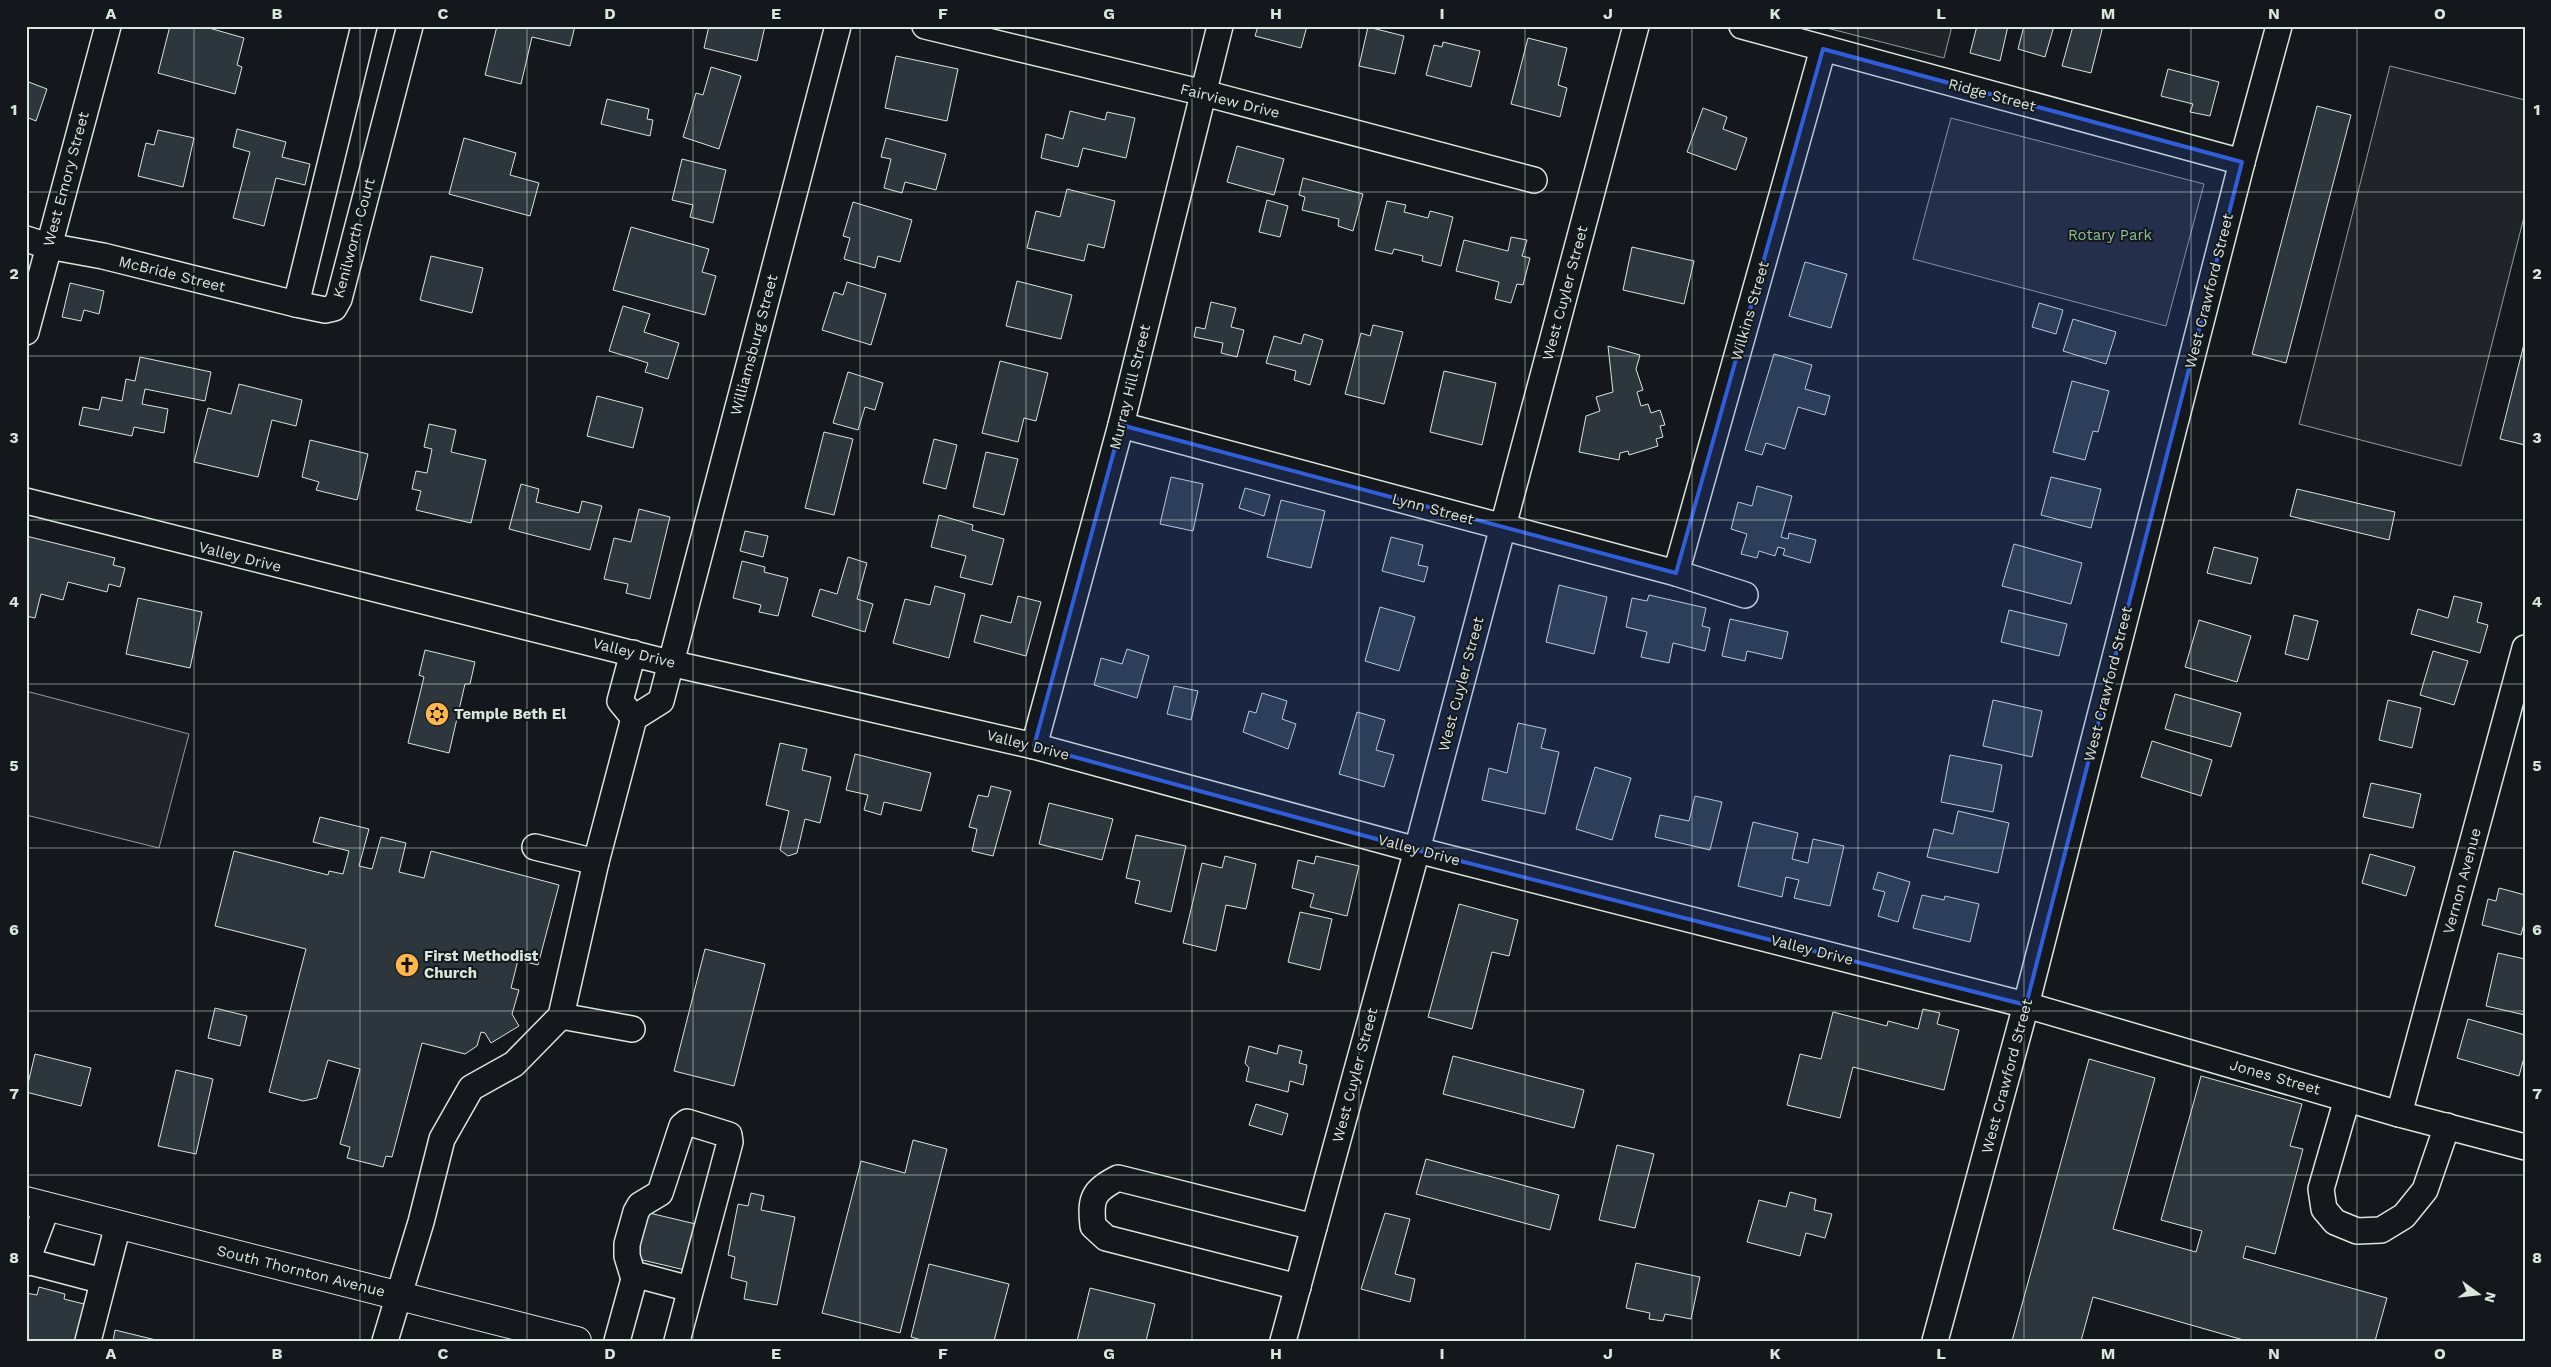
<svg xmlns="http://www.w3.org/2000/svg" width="2551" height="1367" font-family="'Work Sans',sans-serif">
<rect width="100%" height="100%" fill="#14181c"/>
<g fill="#202428" stroke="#939e99">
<polygon points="1819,26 1952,26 1944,58"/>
<polygon points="2390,66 2525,100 2525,213 2461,466 2299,424"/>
<polygon points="1951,118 2204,184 2166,326 1913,259"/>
<polygon points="26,691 189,734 159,848 26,815"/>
</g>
<g fill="#2c363c" stroke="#d8e6dc">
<polygon points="170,26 202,26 244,38 237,65 242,67 235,94 158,73"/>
<polygon points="497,26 575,26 570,46 532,37 521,84 485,75"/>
<polygon points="709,26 765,26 757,61 704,48"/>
<polygon points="1258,26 1307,26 1301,48 1255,36"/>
<polygon points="1977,26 2008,26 2000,61 1970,53"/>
<polygon points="2024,26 2054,26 2045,57 2018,49"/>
<polygon points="2073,26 2103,26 2091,73 2062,66"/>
<polygon points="1368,27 1404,36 1395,74 1359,66"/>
<polygon points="1528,38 1567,48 1558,85 1567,88 1560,117 1511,104"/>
<polygon points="1443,42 1480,51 1471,87 1426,75 1434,45 1442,47"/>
<polygon points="896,56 958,69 947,121 885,108"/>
<polygon points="711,67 741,76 719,149 683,137 696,93 703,95"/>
<polygon points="2168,69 2219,82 2210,116 2190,112 2193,104 2161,96"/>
<polygon points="26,81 47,89 36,121 26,117"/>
<polygon points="607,99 649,109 647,119 653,120 650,136 601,124"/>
<polygon points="2317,106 2351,115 2286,363 2252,354"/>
<polygon points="1703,108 1727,117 1723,129 1747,138 1736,170 1687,152"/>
<polygon points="1070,111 1105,120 1107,112 1135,118 1126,158 1083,148 1078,167 1041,158 1046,134 1063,139"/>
<polygon points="237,129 286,142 282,157 310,164 305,185 276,178 264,226 233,218 250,152 233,147"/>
<polygon points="158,130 194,138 183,187 138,176 146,143 154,145"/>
<polygon points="464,138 516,153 510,175 539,183 530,216 449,194"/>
<polygon points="886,138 946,154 936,190 905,182 902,193 884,188 891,159 881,157"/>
<polygon points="1237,146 1284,159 1274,195 1227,182"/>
<polygon points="682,159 726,170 713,223 690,217 693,205 672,200"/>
<polygon points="1303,178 1363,194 1353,231 1338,226 1339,219 1302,210 1305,197 1299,195"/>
<polygon points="1067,189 1115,201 1104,248 1088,244 1084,261 1027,248 1036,211 1060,217"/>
<polygon points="1267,200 1288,206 1280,237 1259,232"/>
<polygon points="1387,201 1406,205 1404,212 1428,218 1430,211 1453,217 1441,266 1422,261 1423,256 1394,249 1392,254 1375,250"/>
<polygon points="853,202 912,220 900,262 878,256 875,268 844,259 850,238 843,236"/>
<polygon points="631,227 709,249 702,272 716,276 705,315 613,290"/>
<polygon points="1511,237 1527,240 1522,256 1530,258 1523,285 1517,284 1511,303 1495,299 1499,282 1456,271 1464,240 1508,251"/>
<polygon points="1632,247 1694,261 1684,304 1623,290"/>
<polygon points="431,256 483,268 472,313 420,300"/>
<polygon points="1805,262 1847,274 1831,328 1789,316"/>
<polygon points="1017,281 1072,295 1061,339 1006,326"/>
<polygon points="847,282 886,294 871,345 822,330 834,292 843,295"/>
<polygon points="70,283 104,291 99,314 84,310 81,321 62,317"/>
<polygon points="1211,302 1236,308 1231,327 1244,330 1237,357 1221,353 1223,343 1194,337 1196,327 1205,329"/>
<polygon points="2039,303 2063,310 2056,334 2032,327"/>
<polygon points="623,306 650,314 644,332 679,343 668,379 645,372 648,363 609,351"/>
<polygon points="2073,319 2116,332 2106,364 2063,351"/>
<polygon points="1373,325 1403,332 1384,404 1345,394 1361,333 1370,336"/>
<polygon points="1304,334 1323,340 1310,385 1294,380 1296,371 1266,363 1274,336 1301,344"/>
<polygon points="2525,340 2525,445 2500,439"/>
<polygon points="1608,346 1640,355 1636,369 1643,390 1637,392 1641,406 1648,404 1651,413 1660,410 1665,425 1660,426 1663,437 1656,439 1658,446 1629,455 1628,451 1620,453 1619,460 1579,452 1586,416 1600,411 1596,397 1613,392"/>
<polygon points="1774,354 1812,365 1805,389 1830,396 1825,415 1798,407 1785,449 1766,443 1762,455 1745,450"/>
<polygon points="140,357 211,372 205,401 145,389 142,404 168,409 164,433 134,427 132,436 79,425 83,407 99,410 102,397 122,401 126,379 135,381"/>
<polygon points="1000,361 1048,373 1036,421 1024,418 1018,442 982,433"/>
<polygon points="1444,371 1496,383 1482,445 1430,432"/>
<polygon points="848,372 883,383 875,410 865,407 858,430 833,423"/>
<polygon points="2072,381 2109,391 2098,432 2093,431 2085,460 2053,452"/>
<polygon points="239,384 302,400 296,426 272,420 258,477 194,462 208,408 231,414"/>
<polygon points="597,396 643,408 633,448 587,436"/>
<polygon points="429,424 456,430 451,452 486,460 471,523 416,510 421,491 412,489 416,471 427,473 432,449 424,447"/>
<polygon points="824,432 853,439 834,515 805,508"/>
<polygon points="934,439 957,445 946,489 923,483"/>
<polygon points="310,440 368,454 357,500 316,490 319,482 302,477"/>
<polygon points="986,452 1018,459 1004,515 973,507"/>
<polygon points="1171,477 1203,484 1193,531 1160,524"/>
<polygon points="2051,477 2101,489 2091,528 2041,515"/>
<polygon points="521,484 539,489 536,502 579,513 582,501 602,506 590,550 509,529"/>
<polygon points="1757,486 1792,496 1781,537 1788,539 1789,533 1816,540 1810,563 1783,555 1785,549 1778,547 1775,556 1759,551 1757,558 1741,554 1747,534 1731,529 1738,502 1752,506"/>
<polygon points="1245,488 1270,495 1264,516 1239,508"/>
<polygon points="2297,489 2395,512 2389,540 2290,516"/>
<polygon points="1281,500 1325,511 1311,568 1267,557"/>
<polygon points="639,509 670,517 650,599 626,593 628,584 604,579 614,538 631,542"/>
<polygon points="939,515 973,525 972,530 1004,539 992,585 960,577 966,556 931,547"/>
<polygon points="745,531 768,536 763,557 740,551"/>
<polygon points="26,536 115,558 113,565 125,568 120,587 109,584 107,592 68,582 63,600 41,594 35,618 26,616"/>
<polygon points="1391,537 1423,545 1418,565 1428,567 1424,582 1382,571"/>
<polygon points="2014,544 2082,563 2071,604 2002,586"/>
<polygon points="2214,547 2258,558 2251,584 2207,573"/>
<polygon points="848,557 867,563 857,599 873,604 865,632 812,616 820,589 837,594"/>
<polygon points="742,561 765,567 764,572 788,578 778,616 759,612 761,605 733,598"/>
<polygon points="1559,585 1607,597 1594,654 1546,642"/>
<polygon points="935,586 965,594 949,658 893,643 905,599 930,605"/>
<polygon points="1649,595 1706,608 1702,626 1710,628 1705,651 1673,643 1669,663 1641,657 1647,632 1626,627 1632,598 1647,601"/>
<polygon points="1018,596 1041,602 1026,656 974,642 981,615 1011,623"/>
<polygon points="2454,596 2482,603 2477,622 2488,625 2480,653 2411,634 2418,609 2448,618"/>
<polygon points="138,598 202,612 190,668 126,654"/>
<polygon points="1380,607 1415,617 1399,671 1365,661"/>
<polygon points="2009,610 2067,624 2059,656 2001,642"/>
<polygon points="2294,615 2318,621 2308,660 2285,654"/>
<polygon points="1730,619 1788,632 1782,659 1747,651 1745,661 1722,656"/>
<polygon points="2199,620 2251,636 2237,682 2185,667"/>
<polygon points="1127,649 1149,656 1137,698 1094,685 1101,658 1122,664"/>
<polygon points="425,650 475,662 470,684 465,684 449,753 408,743 424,677 419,675"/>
<polygon points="2433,651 2468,661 2454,705 2420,695"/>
<polygon points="1174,686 1198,691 1191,720 1167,714"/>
<polygon points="1262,693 1287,701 1282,719 1296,724 1288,749 1243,732 1249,711 1256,713"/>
<polygon points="2175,694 2241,713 2231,747 2165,729"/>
<polygon points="1993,700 2042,711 2032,757 1983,746"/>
<polygon points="2388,700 2421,708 2412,748 2379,740"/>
<polygon points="1357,712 1385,720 1376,750 1394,755 1384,787 1339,774"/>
<polygon points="1518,723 1546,729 1541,748 1559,752 1545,814 1482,800 1489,768 1507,773"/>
<polygon points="2152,741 2212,760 2201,796 2141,777"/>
<polygon points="780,743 807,749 802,770 831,777 820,823 805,819 797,853 788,856 780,850 789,811 766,805"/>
<polygon points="855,754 931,773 921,811 884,802 881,815 864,810 868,795 846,790"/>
<polygon points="1950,755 2002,765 1993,812 1941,802"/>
<polygon points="1595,767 1631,778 1612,840 1576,829"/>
<polygon points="2371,783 2421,794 2413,828 2363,817"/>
<polygon points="991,786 1011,791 993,856 972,851 977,829 969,827 978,795 988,797"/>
<polygon points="1695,796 1722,802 1710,850 1655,837 1660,815 1689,821"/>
<polygon points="1049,803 1113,819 1102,860 1039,844"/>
<polygon points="1958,811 2009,823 1998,873 1927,857 1934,829 1953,834"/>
<polygon points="320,817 369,829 359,866 372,869 381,837 406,843 399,872 424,878 431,851 559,885 538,965 518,960 511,988 519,990 512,1014 519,1026 491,1043 485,1033 481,1032 477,1046 465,1054 422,1043 392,1157 386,1156 383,1167 347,1158 350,1147 340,1144 360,1069 328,1060 317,1098 303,1101 269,1092 306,949 215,926 234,851 328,875 329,871 343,874 349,851 313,842"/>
<polygon points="1753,822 1798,833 1792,859 1808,863 1813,839 1844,846 1830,906 1794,898 1799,880 1786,877 1782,897 1738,886"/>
<polygon points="1136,835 1186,846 1171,912 1135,903 1140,881 1126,878"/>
<polygon points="2370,854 2415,867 2406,896 2362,883"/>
<polygon points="1225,856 1256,864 1246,909 1226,905 1216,951 1183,943 1202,863 1222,868"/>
<polygon points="1316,856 1359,866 1347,916 1310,907 1314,894 1292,888 1298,860 1314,864"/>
<polygon points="1878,872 1910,882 1898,922 1878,916 1885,892 1873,889"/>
<polygon points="2499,888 2525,895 2525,920 2521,935 2482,925 2488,899 2496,901"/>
<polygon points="1922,895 1944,900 1945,896 1979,904 1970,942 1913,928"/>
<polygon points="1459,904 1518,920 1509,956 1492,952 1472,1029 1428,1017"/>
<polygon points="1300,912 1332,919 1320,970 1288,962"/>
<polygon points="705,949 765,964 734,1086 674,1071"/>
<polygon points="2498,953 2525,959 2525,1015 2486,1006"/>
<polygon points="215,1008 247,1016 240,1046 208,1038"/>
<polygon points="1923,1009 1940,1013 1937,1024 1959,1030 1944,1090 1853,1067 1840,1118 1787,1105 1800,1054 1821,1059 1833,1012 1887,1026 1888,1021 1918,1029"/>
<polygon points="2468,1019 2525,1035 2525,1054 2519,1076 2457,1058"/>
<polygon points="1279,1045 1302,1051 1299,1063 1307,1065 1303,1085 1290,1081 1288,1092 1246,1081 1249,1068 1245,1063 1249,1046 1277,1054"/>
<polygon points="35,1054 91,1068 81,1106 26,1092"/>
<polygon points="1453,1056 1584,1090 1574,1128 1443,1094"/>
<polygon points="2089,1059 2155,1078 2113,1229 2196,1252 2202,1231 2161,1220 2201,1076 2302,1104 2290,1146 2303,1149 2275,1254 2246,1246 2243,1258 2387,1298 2375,1341 2247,1341 2093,1297 2081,1341 2012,1341"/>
<polygon points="176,1070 213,1079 196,1154 158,1146"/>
<polygon points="1256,1104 1288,1114 1282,1135 1249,1125"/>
<polygon points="913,1140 947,1149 900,1333 822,1313 861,1161 905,1173"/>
<polygon points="1617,1145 1654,1154 1635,1228 1599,1220"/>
<polygon points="1426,1159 1559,1195 1550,1230 1416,1194"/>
<polygon points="1790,1192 1816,1199 1814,1210 1832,1214 1825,1238 1806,1233 1800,1256 1747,1242 1759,1200 1786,1207"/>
<polygon points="751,1193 764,1196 761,1210 795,1217 777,1305 744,1299 747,1282 731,1278 735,1257 728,1255 738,1204 748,1206"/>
<polygon points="645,1212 700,1225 689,1271 634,1258"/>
<polygon points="1385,1213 1410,1219 1395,1274 1415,1279 1410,1302 1361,1289"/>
<polygon points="1636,1263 1700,1277 1691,1319 1665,1314 1663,1321 1649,1319 1650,1313 1626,1308"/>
<polygon points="929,1264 1009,1284 994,1341 925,1341 911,1337"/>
<polygon points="39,1287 65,1294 64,1299 88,1305 78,1341 26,1341 26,1293 37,1295"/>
<polygon points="1090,1288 1155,1304 1146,1341 1077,1341"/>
<polygon points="115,1330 160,1341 113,1341"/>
</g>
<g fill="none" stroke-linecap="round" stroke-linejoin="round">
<g stroke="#d8e6dc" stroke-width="28">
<g id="minor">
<polyline points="925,26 1204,93 1534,180"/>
<polyline points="1742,26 2242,162"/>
<polyline points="26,239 48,246 103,256 296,304 325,310 334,308 339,299 410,26"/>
<polyline points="296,304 364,26"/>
<polyline points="26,332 108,26"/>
<polyline points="1121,425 1676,573 1745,595"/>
<polyline points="26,501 670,663 1034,746 1417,850 2026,1005 2399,1114 2525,1147"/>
<polyline points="1676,573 1823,49"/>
<polyline points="633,653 620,701 634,718"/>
<polyline points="1034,746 1121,425 1220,26"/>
<polyline points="535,847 596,862"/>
<polyline points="561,1016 632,1029"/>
<polyline points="2347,1099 2321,1189 2324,1209 2335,1222 2357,1231 2381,1230 2404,1216 2425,1190 2447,1126"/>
<polyline points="2399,1114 2525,648"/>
<polyline points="27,1261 103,1281"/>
<polyline points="26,1263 47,1207"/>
<polyline points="634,1279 627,1256 627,1244 636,1212 640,1205 660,1193 682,1126 687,1122 729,1135 730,1142 677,1341"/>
<path d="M1298 1287 1106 1238 1093 1226C1090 1198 1093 1191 1118 1178L1314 1227"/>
<polyline points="88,1341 118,1225"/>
<polyline points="385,1341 421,1222 442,1139 471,1088 514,1064 561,1016 596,862 634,718 661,701 838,26"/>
<polyline points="617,1341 634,1279 641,1276 690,1289"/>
<polyline points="1283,1341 1417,850 1636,26"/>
<polyline points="1935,1341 2026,1005 2242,162 2279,26"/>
</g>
</g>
<g stroke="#d8e6dc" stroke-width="30">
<polyline id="major" points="26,1201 577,1341"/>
</g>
<use href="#minor" stroke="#14181c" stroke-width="25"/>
<use href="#major" stroke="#14181c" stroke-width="28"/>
</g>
<path fill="#305dd8" fill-opacity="0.2" stroke="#305dd8" stroke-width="4" stroke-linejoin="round" d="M1823 49 2242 162 2026 1005 1417 850 1034 746 1121 425 1676 573Z"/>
<path fill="none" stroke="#d8e6dc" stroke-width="1" stroke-opacity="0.55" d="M194 26V1341M360 26V1341M527 26V1341M693 26V1341M860 26V1341M1026 26V1341M1192 26V1341M1359 26V1341M1525 26V1341M1692 26V1341M1858 26V1341M2024 26V1341M2191 26V1341M2357 26V1341M26 192H2525M26 356H2525M26 520H2525M26 684H2525M26 848H2525M26 1011H2525M26 1175H2525"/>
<defs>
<g id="synagogue-disc" transform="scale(1.25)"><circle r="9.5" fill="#ffb74d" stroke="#14181c"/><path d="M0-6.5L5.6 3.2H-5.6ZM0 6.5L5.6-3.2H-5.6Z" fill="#111"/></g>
<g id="church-disc" transform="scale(1.25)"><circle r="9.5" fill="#ffb74d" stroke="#14181c"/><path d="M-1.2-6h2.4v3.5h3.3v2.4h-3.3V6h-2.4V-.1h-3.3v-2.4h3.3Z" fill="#111"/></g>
</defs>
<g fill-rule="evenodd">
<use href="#synagogue-disc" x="437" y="714"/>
<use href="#church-disc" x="407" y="965"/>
</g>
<g text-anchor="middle" stroke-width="4" stroke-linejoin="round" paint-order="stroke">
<g font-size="15" fill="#d8e6dc" stroke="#14181c">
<text transform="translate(1992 95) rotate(15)" y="5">Ridge Street</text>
<text transform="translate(1230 101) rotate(14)" y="5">Fairview Drive</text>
<text transform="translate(66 179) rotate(-75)" y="5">West Emory Street</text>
<text transform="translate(354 238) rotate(-75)" y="5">Kenilworth Court</text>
<text transform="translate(172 274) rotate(14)" y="5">McBride Street</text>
<text transform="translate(2209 291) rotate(-76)" y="5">West Crawford Street</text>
<text transform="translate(1565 293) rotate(-75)" y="5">West Cuyler Street</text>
<text transform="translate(1750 311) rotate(-74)" y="5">Wilkins Street</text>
<text transform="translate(754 345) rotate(-75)" y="5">Williamsburg Street</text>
<text transform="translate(1130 387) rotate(-76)" y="5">Murray Hill Street</text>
<text transform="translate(1433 509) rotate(15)" y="5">Lynn Street</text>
<text transform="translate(240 557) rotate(14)" y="5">Valley Drive</text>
<text transform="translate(634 653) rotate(14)" y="5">Valley Drive</text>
<text transform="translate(1461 684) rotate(-75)" y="5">West Cuyler Street</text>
<text transform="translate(2108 684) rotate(-76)" y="5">West Crawford Street</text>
<text transform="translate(1028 745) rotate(14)" y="5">Valley Drive</text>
<text transform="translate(1419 850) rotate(15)" y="5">Valley Drive</text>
<text transform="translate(2462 881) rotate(-75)" y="5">Vernon Avenue</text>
<text transform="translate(1812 950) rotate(14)" y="5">Valley Drive</text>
<text transform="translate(1355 1075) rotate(-75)" y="5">West Cuyler Street</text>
<text transform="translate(2007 1076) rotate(-75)" y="5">West Crawford Street</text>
<text transform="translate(2275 1077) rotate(16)" y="5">Jones Street</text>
<text transform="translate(301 1271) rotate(14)" y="5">South Thornton Avenue</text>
</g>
<g font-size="15" fill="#8ac095" stroke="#14181c">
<text x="2110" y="240">Rotary Park</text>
</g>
<g font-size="15" font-weight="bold" fill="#d8e6dc" stroke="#14181c" text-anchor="start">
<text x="454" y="719">Temple Beth El</text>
<text x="424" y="961">First Methodist<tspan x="424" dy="17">Church</tspan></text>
</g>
</g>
<rect width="2551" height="1367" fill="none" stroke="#14181c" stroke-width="55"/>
<g transform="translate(2478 1294) rotate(105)" stroke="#14181c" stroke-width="4" paint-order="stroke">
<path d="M0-4L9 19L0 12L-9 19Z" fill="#d8e6dc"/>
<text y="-8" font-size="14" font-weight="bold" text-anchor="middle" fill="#d8e6dc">N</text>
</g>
<rect x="28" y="28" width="2496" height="1312" fill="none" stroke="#d8e6dc" stroke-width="2"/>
<g font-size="16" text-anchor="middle" font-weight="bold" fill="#d8e6dc">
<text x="111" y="19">A</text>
<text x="277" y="19">B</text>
<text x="443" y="19">C</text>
<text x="610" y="19">D</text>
<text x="776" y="19">E</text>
<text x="943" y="19">F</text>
<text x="1109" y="19">G</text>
<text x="1276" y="19">H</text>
<text x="1442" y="19">I</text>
<text x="1608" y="19">J</text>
<text x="1775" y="19">K</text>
<text x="1941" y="19">L</text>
<text x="2108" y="19">M</text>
<text x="2274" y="19">N</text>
<text x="2440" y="19">O</text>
<text x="14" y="115">1</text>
<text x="2537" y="115">1</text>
<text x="14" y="279">2</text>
<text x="2537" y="279">2</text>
<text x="14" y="443">3</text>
<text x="2537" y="443">3</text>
<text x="14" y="607">4</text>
<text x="2537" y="607">4</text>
<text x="14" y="771">5</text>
<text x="2537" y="771">5</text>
<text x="14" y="935">6</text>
<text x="2537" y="935">6</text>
<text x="14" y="1099">7</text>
<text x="2537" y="1099">7</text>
<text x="14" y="1263">8</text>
<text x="2537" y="1263">8</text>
<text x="111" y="1359">A</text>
<text x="277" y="1359">B</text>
<text x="443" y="1359">C</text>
<text x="610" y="1359">D</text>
<text x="776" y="1359">E</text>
<text x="943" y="1359">F</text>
<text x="1109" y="1359">G</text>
<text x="1276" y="1359">H</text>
<text x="1442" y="1359">I</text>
<text x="1608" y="1359">J</text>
<text x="1775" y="1359">K</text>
<text x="1941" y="1359">L</text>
<text x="2108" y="1359">M</text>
<text x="2274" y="1359">N</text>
<text x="2440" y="1359">O</text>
</g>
</svg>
